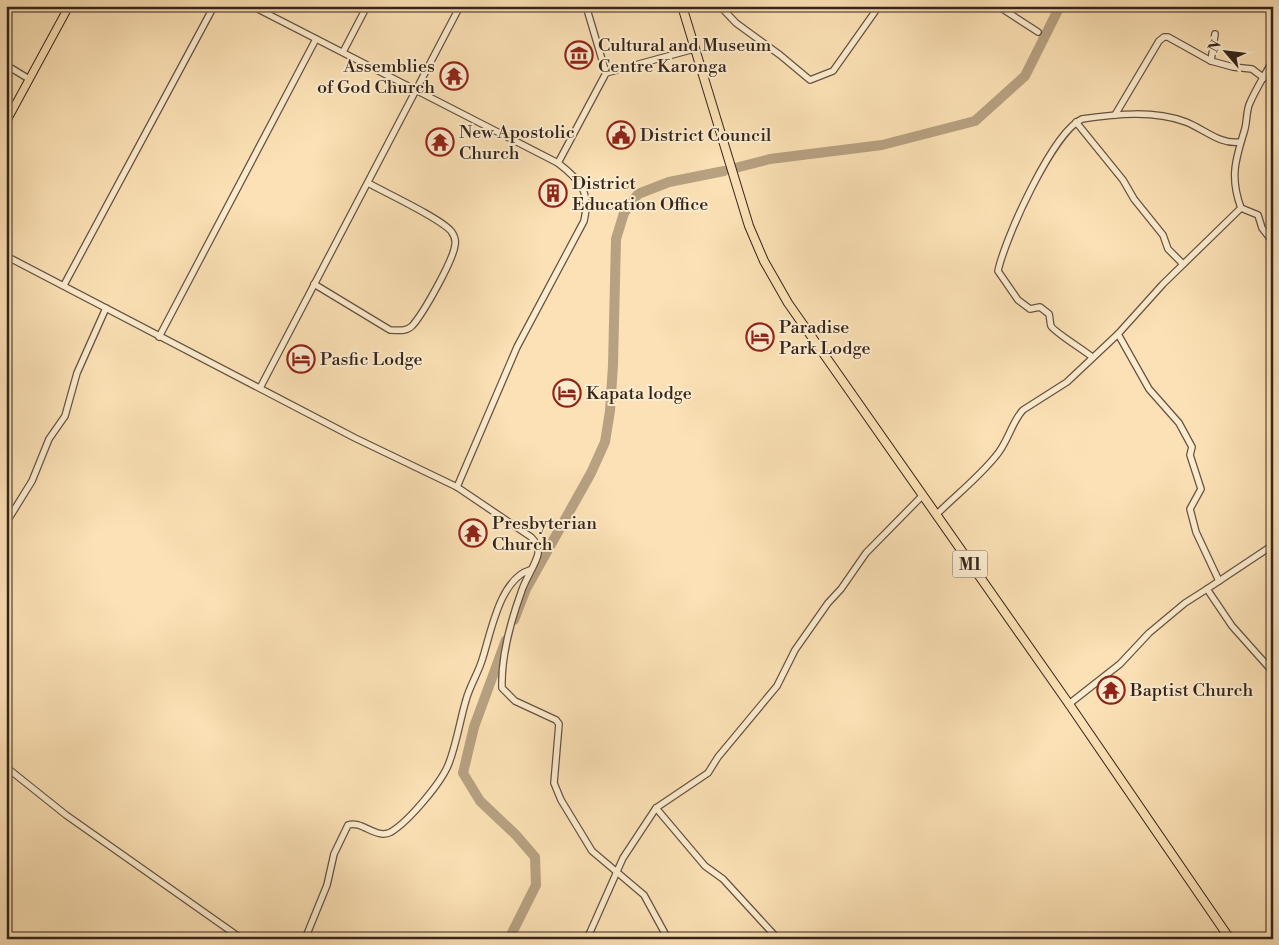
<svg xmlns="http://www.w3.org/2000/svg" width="1279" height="945" font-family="'Libre Bodoni',serif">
<rect width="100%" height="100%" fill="#fbe1b5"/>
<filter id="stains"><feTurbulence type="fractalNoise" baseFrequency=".004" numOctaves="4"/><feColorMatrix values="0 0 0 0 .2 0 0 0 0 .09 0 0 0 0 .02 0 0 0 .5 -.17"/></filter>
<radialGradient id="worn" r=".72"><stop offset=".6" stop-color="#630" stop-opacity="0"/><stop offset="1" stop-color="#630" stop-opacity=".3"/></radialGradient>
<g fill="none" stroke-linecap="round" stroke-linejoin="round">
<g stroke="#b7a181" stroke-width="10">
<polyline points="735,168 770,159 882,145 975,121 1025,76 1060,6"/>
<polyline points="514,620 526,589 591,473 605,442 610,411 613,365 616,239 624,213 638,194 669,182 724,171"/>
<polyline points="506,640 474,727 463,773 480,801 516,835 535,857 536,885 509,939"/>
</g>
<g stroke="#665342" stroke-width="8">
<g id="minor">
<polyline points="252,6 558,163"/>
<polyline points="586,6 606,73"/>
<polyline points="720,6 736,23 780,55 810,80 833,71 879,6"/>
<polyline points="998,6 1038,32"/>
<polyline points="1215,34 1211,61 1233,67 1252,69 1264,78"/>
<polyline points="343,52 367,6"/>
<path d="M1273 60C1265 75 1255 90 1249 105 1246 114 1247 124 1244 132 1235 161 1230 178 1241 208L1258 215 1262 228 1273 242"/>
<polyline points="6,65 29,79"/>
<polyline points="1115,115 1159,41 1164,37 1168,37 1211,61"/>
<polyline points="1076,122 1123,180 1134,199 1163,235 1168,249 1183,264"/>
<path d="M6 256 355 438 457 487 531 537C536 542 539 547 538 554 535 566 526 578 522 590 511 620 501 656 502 688L515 701 556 720 559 724 554 783 561 800 592 851 644 895 668 939"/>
<path d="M314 284 390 330C398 330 406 332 412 326 423 314 453 261 455 245 456 240 454 235 451 231 440 218 386 193 368 183"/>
<polyline points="64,285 214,6"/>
<polyline points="159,337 316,39"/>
<path d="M1092 357C1085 351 1053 331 1051 326 1050 323 1050 318 1049 314L1040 307 1030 309 1018 300 998 271C1005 238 1053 132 1082 119 1117 114 1153 110 1186 122 1204 129 1220 145 1240 142"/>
<polyline points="260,388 460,6"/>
<path d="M457 487 517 347 584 221C591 192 580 180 558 163L606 73 694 49"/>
<path d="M936 515C955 496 978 478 995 457 1008 443 1011 423 1023 410L1067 382 1118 334"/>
<polyline points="6,523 32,481 49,439 65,416 77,373 106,308"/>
<polyline points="1273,545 1207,589 1232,626 1273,672"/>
<polyline points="1219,581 1196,532 1190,509 1201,489 1190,455 1192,447 1179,423 1149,389 1118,334 1163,284 1241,208"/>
<polyline points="1069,704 1120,664 1149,633 1185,603 1207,589"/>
<polyline points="6,767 66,815 242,939"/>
<path d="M305 939 327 885 334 854 348 825C362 820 376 840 391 832 409 821 442 782 449 763 457 742 460 720 466 700 470 685 479 672 483 657 491 632 500 579 530 570"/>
<polyline points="587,939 623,858 656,808"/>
<polyline points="778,939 723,879 705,866 656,808 708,773 718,757 777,686 795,650 828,603 841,589 866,553 922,496"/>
<polyline points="1218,939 1225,932"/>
</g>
</g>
<g stroke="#34241b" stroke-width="9">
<polyline id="major" points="6,122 69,6"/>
</g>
<g stroke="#34241b" stroke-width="10">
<polyline id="highway" points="682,6 749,226 764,261 788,303 1069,704 1230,939"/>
</g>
<use href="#minor" stroke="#fceccf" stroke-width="5.5"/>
<use href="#major" stroke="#fbe1b5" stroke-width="7"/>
<use href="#highway" stroke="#fbe1b5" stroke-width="8"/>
</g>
<defs>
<g id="museum-ring" transform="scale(1.4375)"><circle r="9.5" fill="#fceccf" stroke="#8f2418" stroke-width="1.5"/><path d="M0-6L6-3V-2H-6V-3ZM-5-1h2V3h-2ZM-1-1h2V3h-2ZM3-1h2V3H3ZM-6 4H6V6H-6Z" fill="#8f2418"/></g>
<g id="temple-ring" transform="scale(1.4375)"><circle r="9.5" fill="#fceccf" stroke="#8f2418" stroke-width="1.5"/><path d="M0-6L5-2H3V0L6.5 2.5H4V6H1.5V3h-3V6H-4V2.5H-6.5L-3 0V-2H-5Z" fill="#8f2418"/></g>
<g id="civic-ring" transform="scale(1.4375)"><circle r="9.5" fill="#fceccf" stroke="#8f2418" stroke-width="1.5"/><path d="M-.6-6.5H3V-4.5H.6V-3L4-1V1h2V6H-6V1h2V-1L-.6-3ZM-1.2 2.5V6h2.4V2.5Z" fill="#8f2418"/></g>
<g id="building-ring" transform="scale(1.4375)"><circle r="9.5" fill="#fceccf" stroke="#8f2418" stroke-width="1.5"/><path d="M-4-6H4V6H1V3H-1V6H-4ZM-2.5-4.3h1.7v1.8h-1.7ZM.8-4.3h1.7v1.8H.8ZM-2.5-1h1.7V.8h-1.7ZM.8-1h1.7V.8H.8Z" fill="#8f2418"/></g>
<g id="hotel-ring" transform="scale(1.4375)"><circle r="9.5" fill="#fceccf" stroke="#8f2418" stroke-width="1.5"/><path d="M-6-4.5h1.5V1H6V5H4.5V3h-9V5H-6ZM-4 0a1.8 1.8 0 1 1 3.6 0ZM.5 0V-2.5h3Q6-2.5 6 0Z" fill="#8f2418"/></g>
</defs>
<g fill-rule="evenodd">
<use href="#museum-ring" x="579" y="55"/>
<use href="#temple-ring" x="454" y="76"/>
<use href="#civic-ring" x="621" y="135"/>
<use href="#temple-ring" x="440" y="142"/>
<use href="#building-ring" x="553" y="193"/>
<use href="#hotel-ring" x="760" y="337"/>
<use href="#hotel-ring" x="301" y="359"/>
<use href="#hotel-ring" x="567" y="393"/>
<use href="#temple-ring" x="473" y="533"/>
<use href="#temple-ring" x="1111" y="690"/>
</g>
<g text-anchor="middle" stroke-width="4" stroke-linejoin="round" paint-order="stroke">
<rect fill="#fceccf" stroke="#706051" stroke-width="1" x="952.5" y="550.5" width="35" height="27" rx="4"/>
<g font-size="16" font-weight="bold" fill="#34241b">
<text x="970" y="570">M1</text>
</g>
<g font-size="18" fill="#34241b" stroke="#fceccf" text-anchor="start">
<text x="598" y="51">Cultural and Museum<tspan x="598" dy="21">Centre Karonga</tspan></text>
<text x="435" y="72" text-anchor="end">Assemblies<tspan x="435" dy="21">of God Church</tspan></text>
<text x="459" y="138">New Apostolic<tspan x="459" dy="21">Church</tspan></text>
<text x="640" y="141">District Council</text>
<text x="572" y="189">District<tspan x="572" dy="21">Education Office</tspan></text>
<text x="779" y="333">Paradise<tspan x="779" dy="21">Park Lodge</tspan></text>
<text x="320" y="365">Pasfic Lodge</text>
<text x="586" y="399">Kapata lodge</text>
<text x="492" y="529">Presbyterian<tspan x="492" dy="21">Church</tspan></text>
<text x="1130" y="696">Baptist Church</text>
</g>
</g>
<rect width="1279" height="945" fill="none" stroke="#fbe1b5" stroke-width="25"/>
<rect x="8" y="8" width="1264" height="930" fill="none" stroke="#34241b" stroke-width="2.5"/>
<rect x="12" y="12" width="1254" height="920" fill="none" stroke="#34241b"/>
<g transform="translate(1226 52) rotate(298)" stroke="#fceccf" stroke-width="4" paint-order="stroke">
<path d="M0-4L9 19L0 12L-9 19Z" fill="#34241b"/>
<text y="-8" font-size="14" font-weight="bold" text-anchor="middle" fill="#34241b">N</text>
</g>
<rect width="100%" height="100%" filter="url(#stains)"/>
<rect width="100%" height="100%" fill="url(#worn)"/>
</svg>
